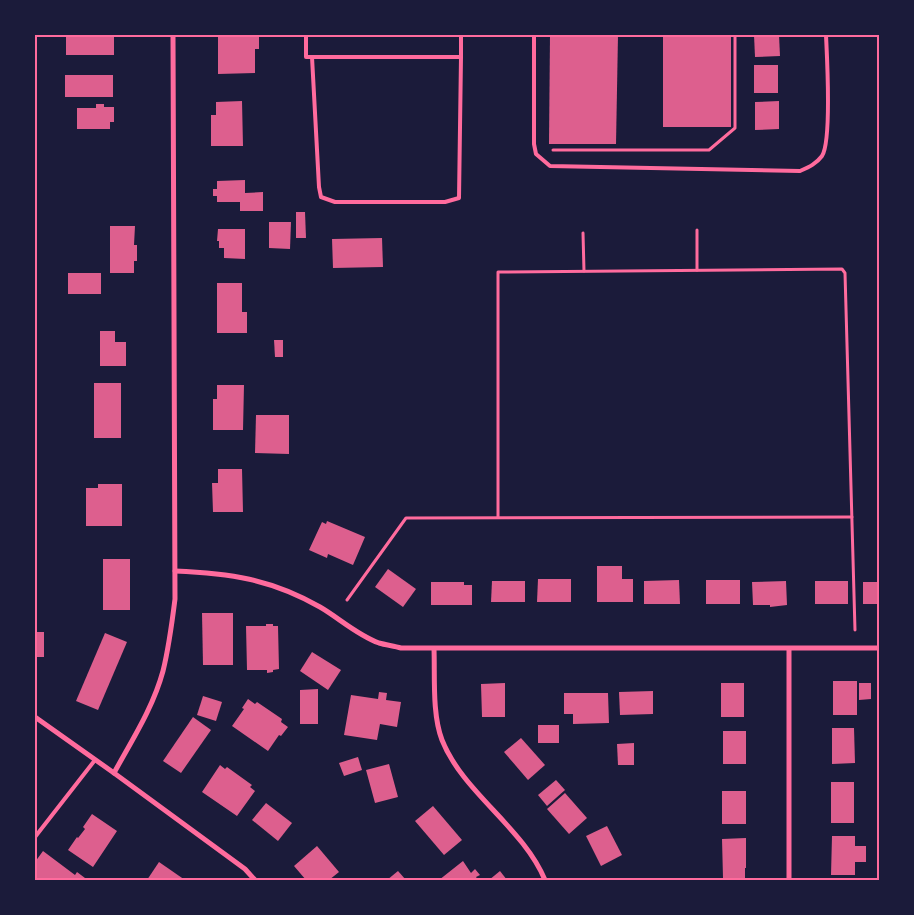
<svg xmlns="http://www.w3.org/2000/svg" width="914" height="915" font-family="'Alegreya Sans',sans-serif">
<rect width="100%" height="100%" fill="#1b1b3a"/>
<g fill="#dd5f8e">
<rect x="66" y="35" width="48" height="20"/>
<polygon points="218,35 259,35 259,49 255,49 255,73 218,74"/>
<polygon points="550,35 618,35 616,144 549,144"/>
<rect x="663" y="35" width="68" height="92"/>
<polygon points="754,35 779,35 780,56 755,57"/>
<rect x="754" y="65" width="24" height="28"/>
<rect x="65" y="75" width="48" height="22"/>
<polygon points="242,101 243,146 211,146 211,115 216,115 216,102"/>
<polygon points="779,101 779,129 755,130 755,102"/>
<polygon points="96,104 104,104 104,107 114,107 114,122 110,122 110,129 77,129 77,108 96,108"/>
<polygon points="245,180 245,193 263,192 263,211 240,211 240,202 217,202 217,196 213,196 213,189 217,189 217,181"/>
<polygon points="296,212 305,212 306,238 296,238"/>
<polygon points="269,222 291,222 290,249 269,248"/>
<polygon points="110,226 135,226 134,245 137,245 137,261 134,261 134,273 110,273"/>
<polygon points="218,229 245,229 245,259 224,258 224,248 219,248 219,241 217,241"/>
<polygon points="382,238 383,267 333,268 332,239"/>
<rect x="68" y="273" width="33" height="21"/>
<polygon points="217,283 242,283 242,312 247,312 247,333 217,333"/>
<polygon points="100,331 115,331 115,342 126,342 126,366 100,366"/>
<polygon points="274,340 283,340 283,357 275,357"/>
<rect x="94" y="383" width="27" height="55"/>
<polygon points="217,385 244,385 243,430 213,430 213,399 217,399"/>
<polygon points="256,415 289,415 289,454 255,453"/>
<polygon points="218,469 242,469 243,512 213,512 212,483 218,483"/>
<polygon points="98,484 122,484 122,526 86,526 86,488 98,488"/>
<polygon points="327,521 365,537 353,565 328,554 327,558 309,550 322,522 326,524"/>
<rect x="103" y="559" width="27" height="51"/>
<polygon points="597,566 622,566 622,579 633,579 633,602 597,602"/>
<polygon points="388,569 416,589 403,607 375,587"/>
<polygon points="538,579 571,579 571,602 537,602"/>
<polygon points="679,580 680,604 644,604 644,581"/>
<rect x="706" y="580" width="34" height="24"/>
<polygon points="492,581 525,581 525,602 491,602"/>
<polygon points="786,581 787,605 770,607 770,605 753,605 752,582"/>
<rect x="815" y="581" width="33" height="23"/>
<polygon points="431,582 464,582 464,585 472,585 472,605 431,605"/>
<rect x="863" y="582" width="16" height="22"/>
<polygon points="202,613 233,613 233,665 203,665"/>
<polygon points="266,624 273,624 273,626 278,626 279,669 273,670 273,672 267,673 267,670 247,670 246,626 266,626"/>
<rect x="35" y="632" width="9" height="25"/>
<polygon points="105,633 127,642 98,710 76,701"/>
<polygon points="312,652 341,670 328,690 300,671"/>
<rect x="833" y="681" width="24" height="34"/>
<polygon points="505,683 505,717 482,717 481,684"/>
<rect x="721" y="683" width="23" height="34"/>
<polygon points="859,683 871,683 871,699 859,700"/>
<polygon points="318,689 318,724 300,724 300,690"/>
<polygon points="653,691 653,714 620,715 619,692"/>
<polygon points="379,692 387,693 386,700 401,702 397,727 380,724 377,740 344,735 351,695 378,699"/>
<polygon points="564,693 608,693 609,723 573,724 573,714 564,714"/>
<polygon points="203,696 222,702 216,721 197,715"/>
<polygon points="248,699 255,704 257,702 282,719 281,722 288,727 281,736 279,735 268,751 232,726 244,709 242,708"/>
<polygon points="193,717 211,730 181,773 163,761"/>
<rect x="538" y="725" width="21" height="18"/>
<polygon points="832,728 854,728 855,763 832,764"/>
<rect x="723" y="731" width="23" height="33"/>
<polygon points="521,738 545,765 528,780 504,752"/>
<polygon points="634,743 634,765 618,765 617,744"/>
<polygon points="358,757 362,770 344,776 339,763"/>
<polygon points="389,764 398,797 375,803 366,770"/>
<polygon points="220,765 225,769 227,767 252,785 250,787 255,791 237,816 202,792"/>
<polygon points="556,780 565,790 547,806 538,795"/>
<rect x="831" y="782" width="23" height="41"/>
<rect x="722" y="791" width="24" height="33"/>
<polygon points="565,793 587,818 569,834 547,809"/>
<polygon points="266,803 292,823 278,841 252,820"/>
<polygon points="433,806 462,840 444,855 415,821"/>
<polygon points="92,814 117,831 93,867 68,850 77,837 78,838 85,829 83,827"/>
<polygon points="607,826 622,855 601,866 586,836"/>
<polygon points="832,836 855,836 855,846 866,846 866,862 855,862 855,875 831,875"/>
<polygon points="746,838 746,868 745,868 745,878 723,878 722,839"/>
<polygon points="317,846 339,872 329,880 306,880 294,866"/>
<polygon points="43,851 75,875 77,872 85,878 84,880 37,880 35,879 35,862"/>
<polygon points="463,861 471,873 475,869 480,875 476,877 478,880 439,880"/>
<polygon points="159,862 185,880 147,880"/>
<polygon points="398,871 406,880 387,880"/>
<polygon points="500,871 507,880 489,880"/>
</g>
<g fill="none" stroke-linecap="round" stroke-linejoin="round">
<g stroke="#ff6b9d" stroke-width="3">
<polyline points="553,150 709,150 735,128 735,35"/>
<polyline points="697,230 697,270"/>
<polyline points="583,233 584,271"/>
<polyline points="498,517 498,272 842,269 845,273 855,630"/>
<polyline points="347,600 406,518 852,517"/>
</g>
<g stroke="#ff6b9d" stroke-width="4">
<polyline points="306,35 306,57 461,57 461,35"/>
<path d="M534 35V144L536 154 550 166 800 171C809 167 816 164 822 156 832 141 827 58 826 35"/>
<polyline points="312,57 319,187 321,197 335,202 445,202 459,198 461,57"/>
<polyline points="35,837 95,760"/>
</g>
<g stroke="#ff6b9d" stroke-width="5">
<path d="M175 571C229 573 271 579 320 607 339 618 357 635 379 643 386 645 394 646 401 648H879"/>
<path d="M434 649C435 676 432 714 442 740 463 793 523 827 545 880"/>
<polyline points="789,649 789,880"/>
<polyline points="35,717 114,773 245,869 255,880"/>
<path d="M114 773C132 740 153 708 163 671 169 647 172 623 175 599L173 35"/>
</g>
</g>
<rect width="914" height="915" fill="none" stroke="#1b1b3a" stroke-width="72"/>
<rect x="36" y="36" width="842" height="843" fill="none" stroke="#ff6b9d" stroke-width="2"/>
</svg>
